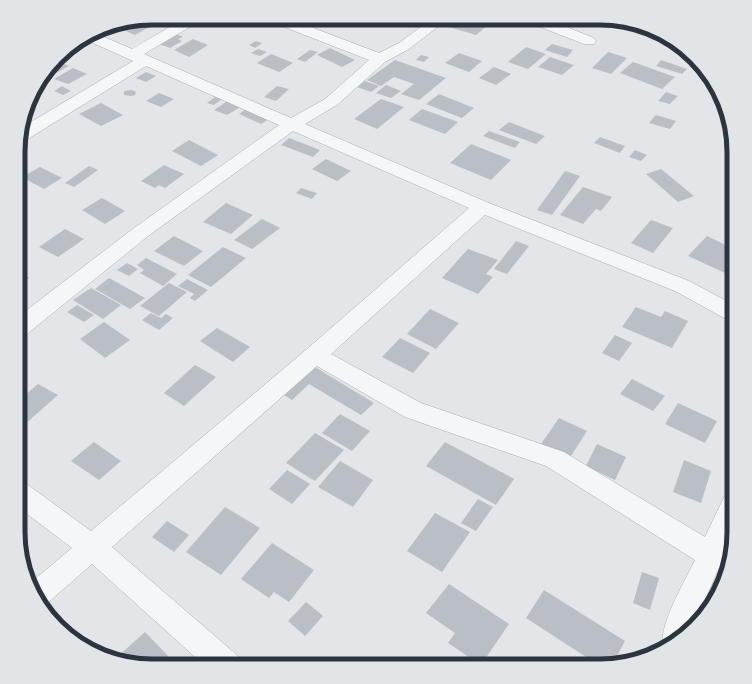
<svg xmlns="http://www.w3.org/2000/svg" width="752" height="684" font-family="'Fira Sans',sans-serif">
<rect width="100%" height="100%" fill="#e3e5e9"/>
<g fill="#babfc6">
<polygon points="158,18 176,18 178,19 170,23"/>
<polygon points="229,18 248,18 237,25 225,20"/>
<polygon points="446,18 466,18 488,25 476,35 439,24"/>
<polygon points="137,20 151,26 135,35 112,25"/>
<polygon points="176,34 183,37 178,39 182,41 170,48 159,44"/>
<polygon points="193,39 208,45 189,57 174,50"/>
<polygon points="669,39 685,51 685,52 663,45"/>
<polygon points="256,41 262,43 255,48 249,45"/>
<polygon points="552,44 573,50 567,57 545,50"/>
<polygon points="74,45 80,47 60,58 59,57 64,51"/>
<polygon points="526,47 546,54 528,69 508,62"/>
<polygon points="330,48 355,60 342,67 317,55"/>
<polygon points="258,49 267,52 260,56 251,53"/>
<polygon points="310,50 318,52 305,62 297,59"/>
<polygon points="608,52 627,58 611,74 592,68"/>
<polygon points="459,53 482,61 469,72 445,63"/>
<polygon points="271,54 293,63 279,72 257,63"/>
<polygon points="421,55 429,57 424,62 416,60"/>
<polygon points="550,57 574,65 562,75 538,67"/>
<polygon points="395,60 446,78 419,100 401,94 414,84 394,77 381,86 367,80"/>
<polygon points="661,60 687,69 682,74 656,66"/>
<polygon points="56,61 69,66 51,76 45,74"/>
<polygon points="633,62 675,77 662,89 620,73"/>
<polygon points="494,67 511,74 496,85 479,78"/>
<polygon points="73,68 87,74 68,84 54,79"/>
<polygon points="146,72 156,76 146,82 136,78"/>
<polygon points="365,81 379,86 371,92 357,87"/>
<polygon points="386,85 401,91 391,98 376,93"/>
<polygon points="62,86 71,91 63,95 54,91"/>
<polygon points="277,86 289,89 276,101 264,97"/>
<polygon points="132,90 136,92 135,95 131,96 124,95 124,91"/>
<polygon points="666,92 678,96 670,104 658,101"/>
<polygon points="159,93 174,99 161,107 146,101"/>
<polygon points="439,94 474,108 462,118 426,104"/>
<polygon points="215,97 222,99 214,105 207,103"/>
<polygon points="381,99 404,107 377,129 354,119"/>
<polygon points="229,100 242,106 227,115 214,110"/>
<polygon points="101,103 123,115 101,126 79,114"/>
<polygon points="248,108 270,118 261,124 239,114"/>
<polygon points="422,109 458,122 445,134 409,120"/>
<polygon points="656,115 676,121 670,129 649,123"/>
<polygon points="509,122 545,136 536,144 499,130"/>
<polygon points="489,131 520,142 515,148 483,136"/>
<polygon points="600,137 625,146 620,153 594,143"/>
<polygon points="289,138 320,150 313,157 281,145"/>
<polygon points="189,140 218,155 201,166 172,151"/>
<polygon points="471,144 511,160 491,180 450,163"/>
<polygon points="635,150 647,155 641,161 629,157"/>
<polygon points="326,159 351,171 337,181 312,169"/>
<polygon points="164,165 184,174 165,188 159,185 155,188 141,181"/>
<polygon points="89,166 98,170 74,187 65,183"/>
<polygon points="40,167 62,178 44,189 22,177"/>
<polygon points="661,169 694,196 678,202 646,174"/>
<polygon points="565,171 580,176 552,215 537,210"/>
<polygon points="583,187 612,197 601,211 596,209 583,224 560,215"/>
<polygon points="301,188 317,193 312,199 296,193"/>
<polygon points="102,198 125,211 105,224 82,210"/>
<polygon points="226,203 253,215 231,234 203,222"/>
<polygon points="262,219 280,228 252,249 234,240"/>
<polygon points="651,220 673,228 653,253 631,243"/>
<polygon points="65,229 84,239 58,257 39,247"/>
<polygon points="174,236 203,251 184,266 154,251"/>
<polygon points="707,236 734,249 734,277 688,256"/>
<polygon points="516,241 529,246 507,274 494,269"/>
<polygon points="223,247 246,258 211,287 188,275"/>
<polygon points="468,249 498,260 486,274 493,277 478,294 442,278"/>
<polygon points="146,258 177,274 163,286 140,273 144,270 137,265"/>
<polygon points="127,263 138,269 129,276 117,270"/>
<polygon points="20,272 29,278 20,284"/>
<polygon points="109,278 145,298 130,309 95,289"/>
<polygon points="187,279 208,290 195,301 190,298 194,294 178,286"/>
<polygon points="169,283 187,292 159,316 140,306"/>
<polygon points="91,288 121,305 103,319 73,300"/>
<polygon points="77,305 94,315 84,322 67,312"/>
<polygon points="636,307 661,317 665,311 688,321 672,348 622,327"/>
<polygon points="430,309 459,323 436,349 407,334"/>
<polygon points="151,313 161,318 166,314 173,318 159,330 142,320"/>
<polygon points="104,322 130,340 105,358 80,339"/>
<polygon points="217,328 250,347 233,362 200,341"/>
<polygon points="615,335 632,343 619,361 602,353"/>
<polygon points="400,338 430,353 413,373 382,357"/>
<polygon points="310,364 374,403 361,415 309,384 292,400 279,392"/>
<polygon points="195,365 216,377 184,406 164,393"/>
<polygon points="632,379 665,396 653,411 620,394"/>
<polygon points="38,384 58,395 24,425 19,422 19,400"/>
<polygon points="678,403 717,421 705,443 665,424"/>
<polygon points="340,414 370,431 352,451 322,433"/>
<polygon points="559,418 587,431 569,459 541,444"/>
<polygon points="315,433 344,450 315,481 286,463"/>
<polygon points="94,442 121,461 99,480 71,461"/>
<polygon points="445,442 514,479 496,505 426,466"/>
<polygon points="597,444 626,457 615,480 586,466"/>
<polygon points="684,460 711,471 701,503 673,492"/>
<polygon points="340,461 373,480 353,507 318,487"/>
<polygon points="287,470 310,484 292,504 269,489"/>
<polygon points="478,499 493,507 476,531 461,523"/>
<polygon points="225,507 260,528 221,575 186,552"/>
<polygon points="435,513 470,532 442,572 407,551"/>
<polygon points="167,521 189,535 174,552 152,537"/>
<polygon points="18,540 28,548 21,553 18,541"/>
<polygon points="272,543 314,570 289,602 274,592 269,598 241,579"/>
<polygon points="642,572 659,578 650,610 633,603"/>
<polygon points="449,584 509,624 481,665 448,643 455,633 426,613"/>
<polygon points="544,590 625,641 612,665 600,666 526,618"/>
<polygon points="306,602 323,616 305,636 288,621"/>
<polygon points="145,632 170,658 162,666 152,666 116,658"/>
</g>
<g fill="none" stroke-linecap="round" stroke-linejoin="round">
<g stroke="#a8acb3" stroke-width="1">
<g id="minor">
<path d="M185 18H202L200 21 144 54 291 118 325 99 369 60 269 21 267 18H287L379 53 399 43 433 18H449L409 49 385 62 337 105 305 124 489 203 689 281 734 305V322L726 319 675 291 485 215 331 354 421 403 564 452 705 537 725 495 734 492V533L694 625 688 633 664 648C656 629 686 579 695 560L546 466 405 417 317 366 112 547 238 656 242 666H205L92 564 43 607 29 584 72 548 18 507 19 482 28 485 91 531 307 349 469 208 293 131 148 236 27 334 19 336V316L134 228 279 125 146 66 26 140 20 141 21 128 133 61 84 39 95 33 132 49Z"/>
<polygon points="523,18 544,18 594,38 596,41 594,44 584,44 525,21"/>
</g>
</g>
<use href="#minor" fill="#f5f6f8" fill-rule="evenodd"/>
</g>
<path d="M0 0H752V684H0ZM152 25H600A127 127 0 0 1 727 152V532A127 127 0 0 1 600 659H152A127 127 0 0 1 25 532V152A127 127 0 0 1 152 25Z" fill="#e2e5e8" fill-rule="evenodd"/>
<path fill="none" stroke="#2c3440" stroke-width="5" d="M152 25H600A127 127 0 0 1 727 152V532A127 127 0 0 1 600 659H152A127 127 0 0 1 25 532V152A127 127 0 0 1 152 25Z"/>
</svg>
